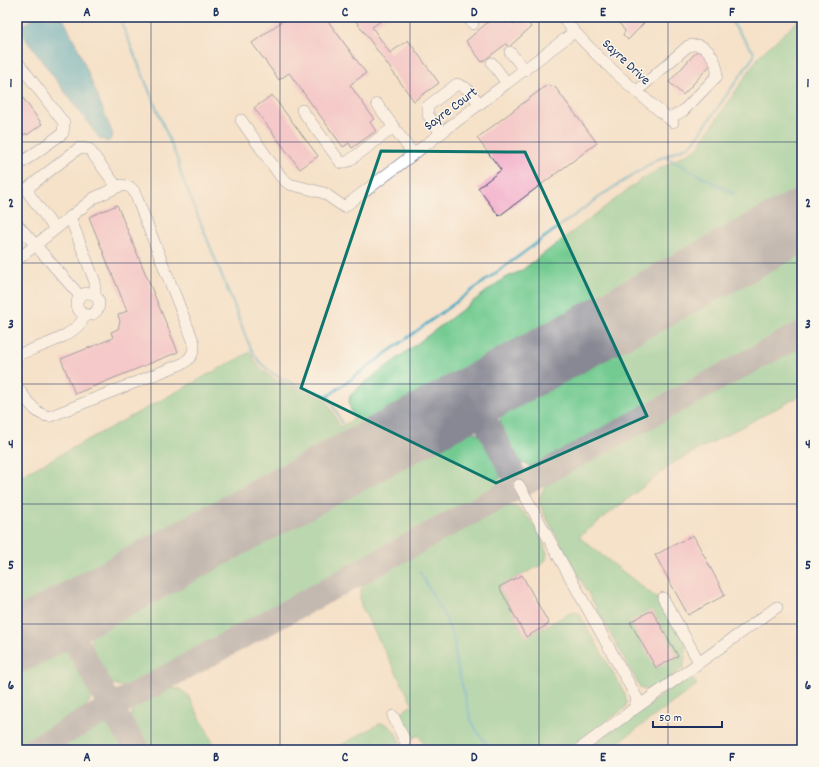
<svg xmlns="http://www.w3.org/2000/svg" width="819" height="767" font-family="Dekko,sans-serif">
<rect width="100%" height="100%" fill="#fbf7ec"/>
<filter id="ink" filterUnits="userSpaceOnUse"><feTurbulence type="fractalNoise" baseFrequency=".025" numOctaves="2"/><feDisplacementMap in="SourceGraphic" scale="8" xChannelSelector="R" yChannelSelector="G"/><feConvolveMatrix kernelMatrix="1 2 1 2 8 2 1 2 1" color-interpolation-filters="sRGB"/></filter>
<filter id="wash" filterUnits="userSpaceOnUse"><feTurbulence type="fractalNoise" baseFrequency=".012" numOctaves="4" result="noise"/><feDisplacementMap in="SourceGraphic" scale="16" xChannelSelector="R" yChannelSelector="G"/><feGaussianBlur stdDeviation="0.9" result="paint"/><feColorMatrix in="noise" values="0 0 0 0 0 0 0 0 0 0 0 0 0 0 0 0 0 1.4 0 .05"/><feComposite in="paint" operator="in"/></filter>
<g filter="url(#wash)">
<rect width="100%" height="100%" fill="#f6e1c9"/>
<g fill="#73cb91" stroke="#477d78">
<polygon points="802,17 802,202 17,626 17,478 250,352 258,366 275,380 326,399 340,427 354,419 349,404 350,396 358,388 503,279 521,271 643,178 697,148 760,55"/>
<path d="M802 240V323L539 464 532 466 519 462C505 442 489 414 512 395L657 316Z"/>
<path d="M802 347V395L675 462 579 537 658 599 677 627 686 645 684 667C672 675 656 692 641 689L542 510C534 490 550 482 565 473Z"/>
<path d="M461 426C482 429 513 468 495 487L344 573 144 682C136 684 124 688 116 685 102 679 91 655 91 641 91 632 95 625 100 618L405 452 444 431Z"/>
<path d="M510 506C530 508 540 537 547 553L546 560 541 565 499 587 526 637 572 612 579 613 625 694 627 703 625 708 567 750H427L419 735 410 739C407 733 396 718 402 712 404 709 410 707 413 705L361 606C359 595 359 588 368 580L501 508Z"/>
<path d="M46 648C55 647 65 649 72 655 81 661 95 691 90 701 85 711 28 748 17 750V662Z"/>
<polygon points="690,675 697,685 608,750 585,750"/>
<path d="M166 687 180 689 188 695 217 750H150C145 742 133 731 131 722 127 703 153 694 166 687Z"/>
<path d="M381 723C392 724 398 736 401 745L397 750H361L359 748 355 750H332Z"/>
<path d="M96 724C110 723 127 733 123 750H48Z"/>
</g>
<polygon fill="#42a9c2" stroke="#2e6c90" points="34,17 63,18 78,48 112,132 113,137 108,142 99,138 27,41 24,36 24,25"/>
<g fill="none" stroke-linecap="round" stroke-linejoin="round">
<g stroke="#42a9c2" stroke-width="2.5">
<path d="M119 17 178 161 181 174 228 291C238 311 242 333 253 352 268 380 301 386 328 396L342 423"/>
<polyline points="664,156 734,194"/>
<polyline points="328,396 605,193 656,160 689,146 695,140 754,56 753,51 728,17"/>
<polyline points="420,572 446,619 455,644 455,658 471,720 478,733 491,750"/>
</g>
<g stroke="#888894" stroke-width="25">
<polyline points="473,397 519,485"/>
<polyline points="63,618 117,718 138,750"/>
<polyline points="32,750 802,333"/>
</g>
<polyline stroke="#888894" stroke-width="62" points="17,642 802,220"/>
</g>
<g id="blocks">
<g fill="#f3abc9">
<polygon points="288,17 325,17 366,73 350,85 374,119 370,122 376,131 352,148 349,143 343,147 289,73 279,80 252,43"/>
<polygon points="353,17 387,17 372,27 390,53 408,40 439,83 414,101"/>
<polygon points="485,17 509,17 513,24 521,17 524,17 531,27 509,47 506,44 482,62 466,41 488,22"/>
<polygon points="615,17 639,17 644,23 628,40 623,35 625,31"/>
<polygon points="699,49 713,62 683,95 669,82"/>
<polygon points="547,85 555,87 597,143 499,216 478,188 501,170 477,138"/>
<polygon points="17,90 42,124 27,135 26,133 20,138 17,134"/>
<polygon points="272,95 318,156 300,169 254,108"/>
<polygon points="117,205 178,352 75,394 61,359 113,338 111,332 118,329 120,321 118,315 127,311 89,217"/>
<polygon points="693,535 725,595 688,615 655,555"/>
<polygon points="522,575 549,624 526,637 499,587"/>
<polygon points="652,610 678,656 656,668 630,622"/>
</g>
</g>
</g>
<g filter="url(#ink)">
<use href="#blocks" fill-opacity="0" stroke="#3c4a6e" stroke-width="1"/>
<g fill="none" stroke-linecap="round" stroke-linejoin="round">
<g stroke="#3c4a6e" stroke-width="12">
<g id="minor">
<polyline points="468,17 473,24"/>
<path d="M562 17C594 56 634 90 673 122"/>
<polyline points="510,52 525,70"/>
<polyline points="17,61 64,123 63,133 17,166"/>
<polyline points="492,63 507,83"/>
<path d="M637 91 688 46C706 40 718 60 717 76L683 111 669 118"/>
<polyline points="377,104 413,154"/>
<polyline points="302,110 341,163 349,161 394,127"/>
<polyline points="241,120 281,177 289,184 324,193 344,207 574,32"/>
<polyline points="441,133 428,115 428,106 457,84 466,88 480,104"/>
<polyline points="70,217 95,282 95,295"/>
<polyline points="17,224 80,296"/>
<polyline points="55,229 29,194 29,187 79,148 89,149 117,187"/>
<path d="M17 260 94 198 122 185 130 187 134 191 194 343C194 352 192 357 184 363L51 416C37 418 26 398 17 387"/>
<circle cx="88" cy="304" r="11"/>
<path d="M17 355C37 347 77 337 85 315"/>
<polyline points="519,485 637,698 635,707 626,715 578,750"/>
<polyline points="663,598 699,662"/>
<polyline points="633,710 777,607"/>
<polyline points="393,716 405,741"/>
</g>
</g>
<use href="#minor" stroke="#fff" stroke-width="11"/>
</g>
</g>
<path d="M0 0H819V767H0ZM381 151 525 152 647 416 496 483 301 388Z" fill="#f6e1c9" fill-opacity=".55" fill-rule="evenodd"/>
<path fill="none" stroke="#0f766e" stroke-width="3" stroke-linejoin="round" d="M381 151 525 152 647 416 496 483 301 388Z"/>
<path fill="none" stroke="#1b2f5e" stroke-width="1" stroke-opacity="0.55" d="M151 17V750M280 17V750M410 17V750M539 17V750M668 17V750M17 142H802M17 263H802M17 384H802M17 504H802M17 624H802"/>
<g text-anchor="middle" stroke-width="3" stroke-linejoin="round" paint-order="stroke">
<g font-size="14" fill="#1b2f5e" stroke="#fbf7ec">
<text transform="translate(627 61) rotate(43)" y="5">Sayre Drive</text>
<text transform="translate(450 108) rotate(-37)" y="5">Sayre Court</text>
</g>
</g>
<rect width="819" height="767" fill="none" stroke="#fbf7ec" stroke-width="44"/>
<path d="M653 721v6h69v-6" fill="none" stroke="#1b2f5e" stroke-width="2"/>
<text x="659" y="721" font-size="12" fill="#1b2f5e" stroke="#fbf7ec" stroke-width="3" paint-order="stroke">50 m</text>
<rect x="22" y="22" width="775" height="723" fill="none" stroke="#1b2f5e" stroke-width="1.5"/>
<g font-size="13" text-anchor="middle" font-weight="bold" fill="#1b2f5e">
<text x="87" y="16">A</text>
<text x="216" y="16">B</text>
<text x="345" y="16">C</text>
<text x="474" y="16">D</text>
<text x="603" y="16">E</text>
<text x="732" y="16">F</text>
<text x="11" y="87">1</text>
<text x="808" y="87">1</text>
<text x="11" y="207">2</text>
<text x="808" y="207">2</text>
<text x="11" y="328">3</text>
<text x="808" y="328">3</text>
<text x="11" y="448">4</text>
<text x="808" y="448">4</text>
<text x="11" y="569">5</text>
<text x="808" y="569">5</text>
<text x="11" y="689">6</text>
<text x="808" y="689">6</text>
<text x="87" y="761">A</text>
<text x="216" y="761">B</text>
<text x="345" y="761">C</text>
<text x="474" y="761">D</text>
<text x="603" y="761">E</text>
<text x="732" y="761">F</text>
</g>
</svg>
